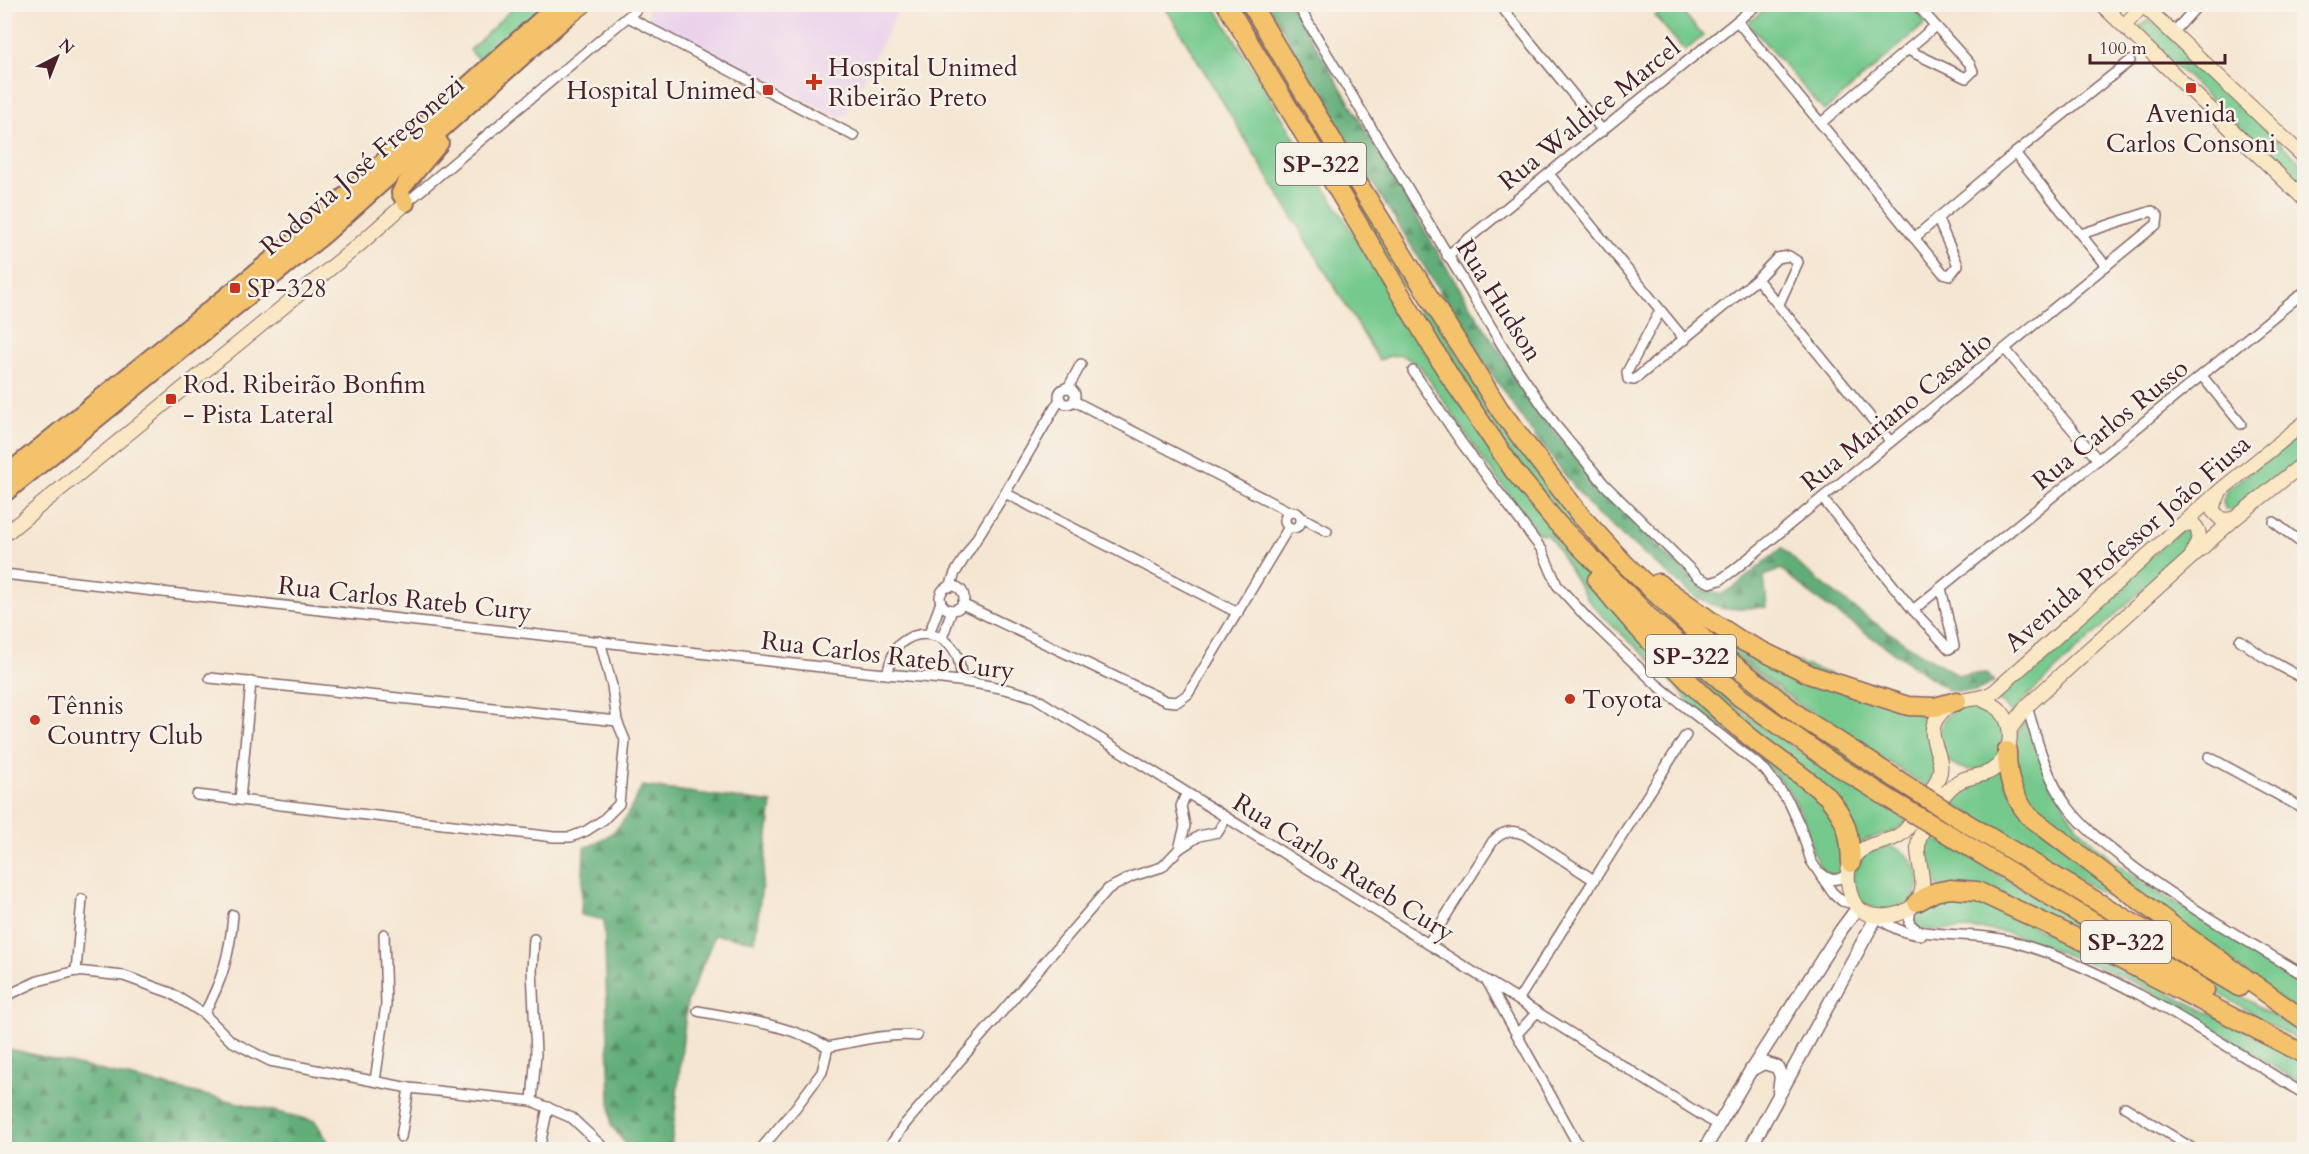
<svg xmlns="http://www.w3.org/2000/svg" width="2309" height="1154" font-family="Cardo,serif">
<defs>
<pattern id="forest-firs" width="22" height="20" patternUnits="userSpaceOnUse" patternTransform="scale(1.5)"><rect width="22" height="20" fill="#60ad78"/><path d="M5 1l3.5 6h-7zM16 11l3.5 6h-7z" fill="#518c63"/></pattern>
</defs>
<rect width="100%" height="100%" fill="#f7f3e8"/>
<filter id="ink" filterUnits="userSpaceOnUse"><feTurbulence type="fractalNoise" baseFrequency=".0167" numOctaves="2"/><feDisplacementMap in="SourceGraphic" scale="12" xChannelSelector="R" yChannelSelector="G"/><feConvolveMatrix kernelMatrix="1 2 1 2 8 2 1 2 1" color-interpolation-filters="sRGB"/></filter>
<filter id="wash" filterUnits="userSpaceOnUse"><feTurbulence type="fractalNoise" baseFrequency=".008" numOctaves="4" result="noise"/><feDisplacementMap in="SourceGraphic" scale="24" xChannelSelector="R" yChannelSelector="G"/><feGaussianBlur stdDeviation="1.35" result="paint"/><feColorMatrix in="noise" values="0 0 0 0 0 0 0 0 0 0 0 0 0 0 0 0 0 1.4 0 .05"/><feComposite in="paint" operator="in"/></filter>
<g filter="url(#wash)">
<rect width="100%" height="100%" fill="#f5e6d2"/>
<polygon fill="#ebd1eb" points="653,4 901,5 846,114 841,118 655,26 650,22 647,12"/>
<g fill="#75c98d" stroke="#60745c" stroke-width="1.5">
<polygon points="1910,4 1926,23 1824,111 1748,23 1770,5"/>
<polygon points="516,5 546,5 480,62 470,50"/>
<path d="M1164 5H1214L1430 360 1595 583 1794 778 1838 818 1844 867 1838 875C1815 880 1810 837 1804 822 1800 810 1793 797 1785 786 1757 751 1723 736 1692 706 1684 697 1677 687 1668 678 1645 654 1619 633 1596 609L1586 597 1554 543 1547 535 1539 534 1486 464 1420 366 1402 355 1390 356 1379 360Z"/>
<polygon points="1233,5 1244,5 1502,426 1554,494 1606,555 1910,795 1906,802 1751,700 1600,561 1492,432"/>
<polygon points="1669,5 1677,5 1703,36 1685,51 1655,16"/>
<polygon points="2148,20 2157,25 2304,166 2304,190 2140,31 2140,26"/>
<polygon points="2304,431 2304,458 2236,513 2225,509 2223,501 2226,491"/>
<polygon points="2184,527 2193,529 2194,539 2180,555 2022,701 2012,715 2004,704 1994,698"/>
<polygon points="1684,610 1728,637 1936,713 1933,759 1935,768 1927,787 1799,704 1721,643"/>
<polygon points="1633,615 1708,684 1764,728 1908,822 1892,832 1867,839 1856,849 1853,830 1725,707"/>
<circle cx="1972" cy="737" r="33"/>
<polygon points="2024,722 2028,722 2071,818 2089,839 2117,864 2154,890 2304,982 2304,1016 2041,821 2014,783 2015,737"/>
<polygon points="2003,768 2006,786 2178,939 1947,800 1954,790"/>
<polygon points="1953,822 2304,1034 2304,1045 1949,829"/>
<polygon points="1926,834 1942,843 1943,841 2175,981 1996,894 1928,885 1928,868 1923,849"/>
<path d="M1889 846C1913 851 1929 881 1911 901 1907 905 1899 908 1894 911 1861 907 1861 907 1852 875L1865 853Z"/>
<polygon points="1967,893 2304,1060 2304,1085 2144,987 2097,966 2006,932 1980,929 1930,930 1920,928 1913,923 1913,912 1926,901"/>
</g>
<g fill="url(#forest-firs)" stroke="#556652" stroke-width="1.5">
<path d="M1268 5H1291C1344 91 1394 179 1446 266 1504 361 1563 454 1643 532 1667 554 1690 581 1720 595L1734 587 1782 548 1803 568 1859 612 1914 649 1958 675 1987 673 1994 682 1976 691H1950L1815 598 1781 569 1764 576 1767 607 1724 609 1698 599 1595 513 1536 438 1482 360 1357 158Z"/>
<path d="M642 786 772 803 755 941 715 935 687 1003 671 1149H629L611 1125 604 920 581 915 584 848C619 835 627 818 642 786Z"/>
<polygon points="5,1048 315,1121 333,1149 5,1149"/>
</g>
</g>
<g filter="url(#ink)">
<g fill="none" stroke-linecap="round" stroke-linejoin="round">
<g stroke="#866565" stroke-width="12">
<g id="minor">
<polyline points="1297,4 1508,355 1557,427 1605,485 1698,577 1710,583 1720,580 1734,570 2157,224 2158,216 2152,211 2081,234"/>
<polyline points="1499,4 1603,131"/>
<polyline points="628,17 854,136"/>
<polyline points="1737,21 1943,273 1950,275 1958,265 1937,218"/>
<polyline points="2173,33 2199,4"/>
<polyline points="1908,50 1966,78 1973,71 1970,64 1916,4"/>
<polyline points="1821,123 1934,27"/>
<polyline points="2015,153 2106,266"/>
<polyline points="1549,174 1685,340"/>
<polyline points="406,203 643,4"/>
<polyline points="1914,238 2015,153 2130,61"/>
<polyline points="1447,256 1758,4"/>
<polyline points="1757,279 1890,441"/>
<polyline points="1660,311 1627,372 1628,379 1634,380 1757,279 1777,258 1789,256 1798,262 1779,304"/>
<polyline points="2005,349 2098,460"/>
<polyline points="1413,371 1461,442 1542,550 1557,585 1586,617 1656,684 1765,770 1789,802 1800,826 1811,861 1832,892 1842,901 1855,904"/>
<polyline points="2202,376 2241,424"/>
<circle cx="1067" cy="396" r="8"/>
<polyline points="1068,388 1081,364"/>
<polyline points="1074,401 1290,512"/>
<polyline points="1005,493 1238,613"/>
<polyline points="1822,498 1913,610 1949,649 1954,646 1941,588"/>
<circle cx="1293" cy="520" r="8"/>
<polyline points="1301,517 1327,531"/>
<polyline points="2274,522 2304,545"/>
<path d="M4 574 865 672C922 678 979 679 1034 697L1719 1126"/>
<circle cx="952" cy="598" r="12"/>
<polyline points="950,587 955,573 1005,493 1060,399"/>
<polyline points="962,604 1166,701 1177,702 1188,694 1289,527"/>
<polyline points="1913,610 2304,292"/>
<polyline points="929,634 941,602"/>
<polyline points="942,638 952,610"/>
<polyline points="2240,640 2262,656 2304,679"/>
<path d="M887 674C890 664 892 652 900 644 919 627 949 633 958 658 960 665 961 673 962 681"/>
<polyline points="210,678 617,721"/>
<path d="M2027 706C2037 741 2046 777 2068 807 2086 831 2112 850 2135 868 2189 908 2247 941 2304 975"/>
<polyline points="2209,757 2304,809"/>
<polyline points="197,795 554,837 571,837 586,831 603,820 619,804 625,740 617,721 612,686 600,641"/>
<polyline points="240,800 251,682"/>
<polyline points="1179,849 1185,826 1181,806 1186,794"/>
<path d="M1821 873C1831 882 1837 881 1848 874"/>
<path d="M1911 908 1909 923 1918 931C1950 937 1983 933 2014 942 2120 973 2211 1037 2304 1094"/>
<path d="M1877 917C1891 927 1904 934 1922 935"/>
<path d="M1428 944 1493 841C1502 831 1513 829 1525 835L1594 880"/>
<polyline points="76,971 82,899"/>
<polyline points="1487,981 1581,1150"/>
<polyline points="4,997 38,981 76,971 124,976 171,993 204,1014 231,1041 270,1061 409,1088 532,1101 572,1118 606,1150"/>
<polyline points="1518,1000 1686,735"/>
<path d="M698 1011C744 1020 787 1024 828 1047 858 1041 887 1033 917 1036"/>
<path d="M204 1014C222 981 230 954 233 915"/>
<polyline points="1517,1034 1537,1012"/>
<polyline points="375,1081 386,1005 384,934"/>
<polyline points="532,1101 536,1054 532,970 534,939"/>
<polyline points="2125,1107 2195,1150"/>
<polyline points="401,1137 409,1088"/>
<polyline points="1754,1141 1768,1150"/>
<polyline points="539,1150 548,1107"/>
<polyline points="760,1150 796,1107 822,1072 828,1047"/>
<polyline points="887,1150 905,1124 1108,889 1133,876 1162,867 1179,849 1199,836 1218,832 1226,818"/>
</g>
</g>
<g stroke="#866565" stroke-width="15">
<g id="tertiary">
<polyline points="1751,1070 1764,1063 1777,1067 1781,1076 1779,1091"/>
<polyline points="1704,1150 1751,1070 1841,930 1858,907"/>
<polyline points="1749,1150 1877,916"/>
</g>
</g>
<g stroke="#866565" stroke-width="16">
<g id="secondary">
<polyline points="2101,4 2304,199"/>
<polyline points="2142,4 2304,157"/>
<polyline points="2124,26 2143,5"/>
<polyline points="2219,494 2213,506 2213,511 2222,520 2234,519"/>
<path d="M2182 524 2194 525C2204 534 2196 544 2192 555"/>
<polyline points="4,535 360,244 406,203"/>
<path d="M1982 699C1988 703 1996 705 2001 711 2016 729 2011 759 1991 771 1979 778 1965 775 1954 785 1940 796 1929 818 1921 834 1909 857 1938 890 1909 909 1894 918 1867 921 1855 904 1852 900 1850 893 1849 887 1847 879 1847 869 1852 861 1866 837 1894 847 1908 827 1918 813 1936 788 1940 772 1944 750 1918 733 1945 709 1960 695 1980 703 1995 691L2222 489 2304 423"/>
<polyline points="2010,729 2027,706 2078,659 2234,519 2304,463"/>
</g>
</g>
<g stroke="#866565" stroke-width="20">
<g id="trunk">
<polyline points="406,203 400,193 403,187 440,143"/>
<polyline points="4,476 298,238 558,4"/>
<polyline points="4,494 324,235 580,5"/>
</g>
</g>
<g stroke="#866565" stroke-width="21">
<g id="motorway">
<polyline points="1226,4 1449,375 1514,471 1557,523 1654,622 1741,698 1831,762 1899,805"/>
<polyline points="1251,4 1356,180 1500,410 1581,516 1624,563 1713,648 1801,717 1909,787"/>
<polyline points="570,14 583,4"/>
<path d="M1597 580C1642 635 1691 687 1744 732 1771 755 1802 774 1828 797 1847 820 1850 834 1851 863"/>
<polyline points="1658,583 1711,621 1740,640 1811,675 1908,706 1935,707 1957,701"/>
<path d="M2007 751C2007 777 2012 795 2029 816L2181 932 2304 1020"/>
<polyline points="1958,818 2239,987"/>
<polyline points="1948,834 2205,990"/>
<polyline points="1917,902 1935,892 1950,889 1977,891 2098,948 2304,1054"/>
</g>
</g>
<use href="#minor" stroke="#fff" stroke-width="9"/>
<use href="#tertiary" stroke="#fff" stroke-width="12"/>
<use href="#secondary" stroke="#fae7c3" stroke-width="14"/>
<use href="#trunk" stroke="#f3c26a" stroke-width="16"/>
<use href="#motorway" stroke="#f3c26a" stroke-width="18"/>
<g stroke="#866565" stroke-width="21" stroke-linecap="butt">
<g id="motorway-bridge">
<polyline points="1909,787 1958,818"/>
<polyline points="1899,805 1948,834"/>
</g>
</g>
<use href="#motorway-bridge" stroke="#f3c26a" stroke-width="18"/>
</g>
</g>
<g fill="#c8321e" stroke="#f7f3e8" stroke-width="2">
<path d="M811 73h6v6h6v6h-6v6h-6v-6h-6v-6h6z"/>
<rect x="2185" y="82" width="12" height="12" rx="3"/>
<rect x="762" y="84" width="12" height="12" rx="3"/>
<rect x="229" y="282" width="12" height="12" rx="3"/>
<rect x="165" y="393" width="12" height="12" rx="3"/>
<circle cx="1570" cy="699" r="6"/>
<circle cx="35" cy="720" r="6"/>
</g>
<g text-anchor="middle" stroke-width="5" stroke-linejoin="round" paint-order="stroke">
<g fill="#f7f3e8" stroke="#7e5f64" stroke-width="1.5">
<rect x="1276" y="143" width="90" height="42" rx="4.5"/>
<rect x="1646" y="635" width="90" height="42" rx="4.5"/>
<rect x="2081" y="921" width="90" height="42" rx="4.5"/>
</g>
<g font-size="24" font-weight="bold" fill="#4a1f2b">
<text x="1321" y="172">SP-322</text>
<text x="1691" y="664">SP-322</text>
<text x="2126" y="950">SP-322</text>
</g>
<g font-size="26" fill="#4a1f2b" stroke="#f7f3e8" text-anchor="start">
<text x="828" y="76">Hospital Unimed<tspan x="828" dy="30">Ribeirão Preto</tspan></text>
<text x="756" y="99" text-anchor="end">Hospital Unimed</text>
<text x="2191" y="122" text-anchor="middle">Avenida<tspan x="2191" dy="30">Carlos Consoni</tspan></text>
<text x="247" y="297">SP-328</text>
<text x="183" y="393">Rod. Ribeirão Bonfim<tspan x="183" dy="30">- Pista Lateral</tspan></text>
<text x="1582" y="708">Toyota</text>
<text x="47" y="714">Tênnis<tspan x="47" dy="30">Country Club</tspan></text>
</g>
<g font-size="26" fill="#4a1f2b" stroke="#f7f3e8">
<text transform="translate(1589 114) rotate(-39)" y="9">Rua Waldice Marcel</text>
<text transform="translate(362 165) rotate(-41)" y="9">Rodovia José Fregonezi</text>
<text transform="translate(1500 300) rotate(58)" y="9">Rua Hudson</text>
<text transform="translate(1896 411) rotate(-39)" y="9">Rua Mariano Casadio</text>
<text transform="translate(2110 424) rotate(-39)" y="9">Rua Carlos Russo</text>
<text transform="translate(2127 543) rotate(-41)" y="9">Avenida Professor João Fiusa</text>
<text transform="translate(405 598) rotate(6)" y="9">Rua Carlos Rateb Cury</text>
<text transform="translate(888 655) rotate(7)" y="9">Rua Carlos Rateb Cury</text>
<text transform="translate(1344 867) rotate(32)" y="9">Rua Carlos Rateb Cury</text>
</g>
</g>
<rect width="2309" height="1154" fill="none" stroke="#f7f3e8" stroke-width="24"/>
<g transform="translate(57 57) rotate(42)" stroke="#f7f3e8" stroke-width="4.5" paint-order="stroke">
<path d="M0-4.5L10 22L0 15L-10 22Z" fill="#4a1f2b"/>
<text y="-9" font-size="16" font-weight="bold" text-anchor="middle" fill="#4a1f2b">N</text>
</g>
<path d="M2090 54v9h135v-9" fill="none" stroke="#4a1f2b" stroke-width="3"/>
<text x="2099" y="54" font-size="18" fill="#4a1f2b" stroke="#f7f3e8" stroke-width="4.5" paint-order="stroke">100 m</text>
</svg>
